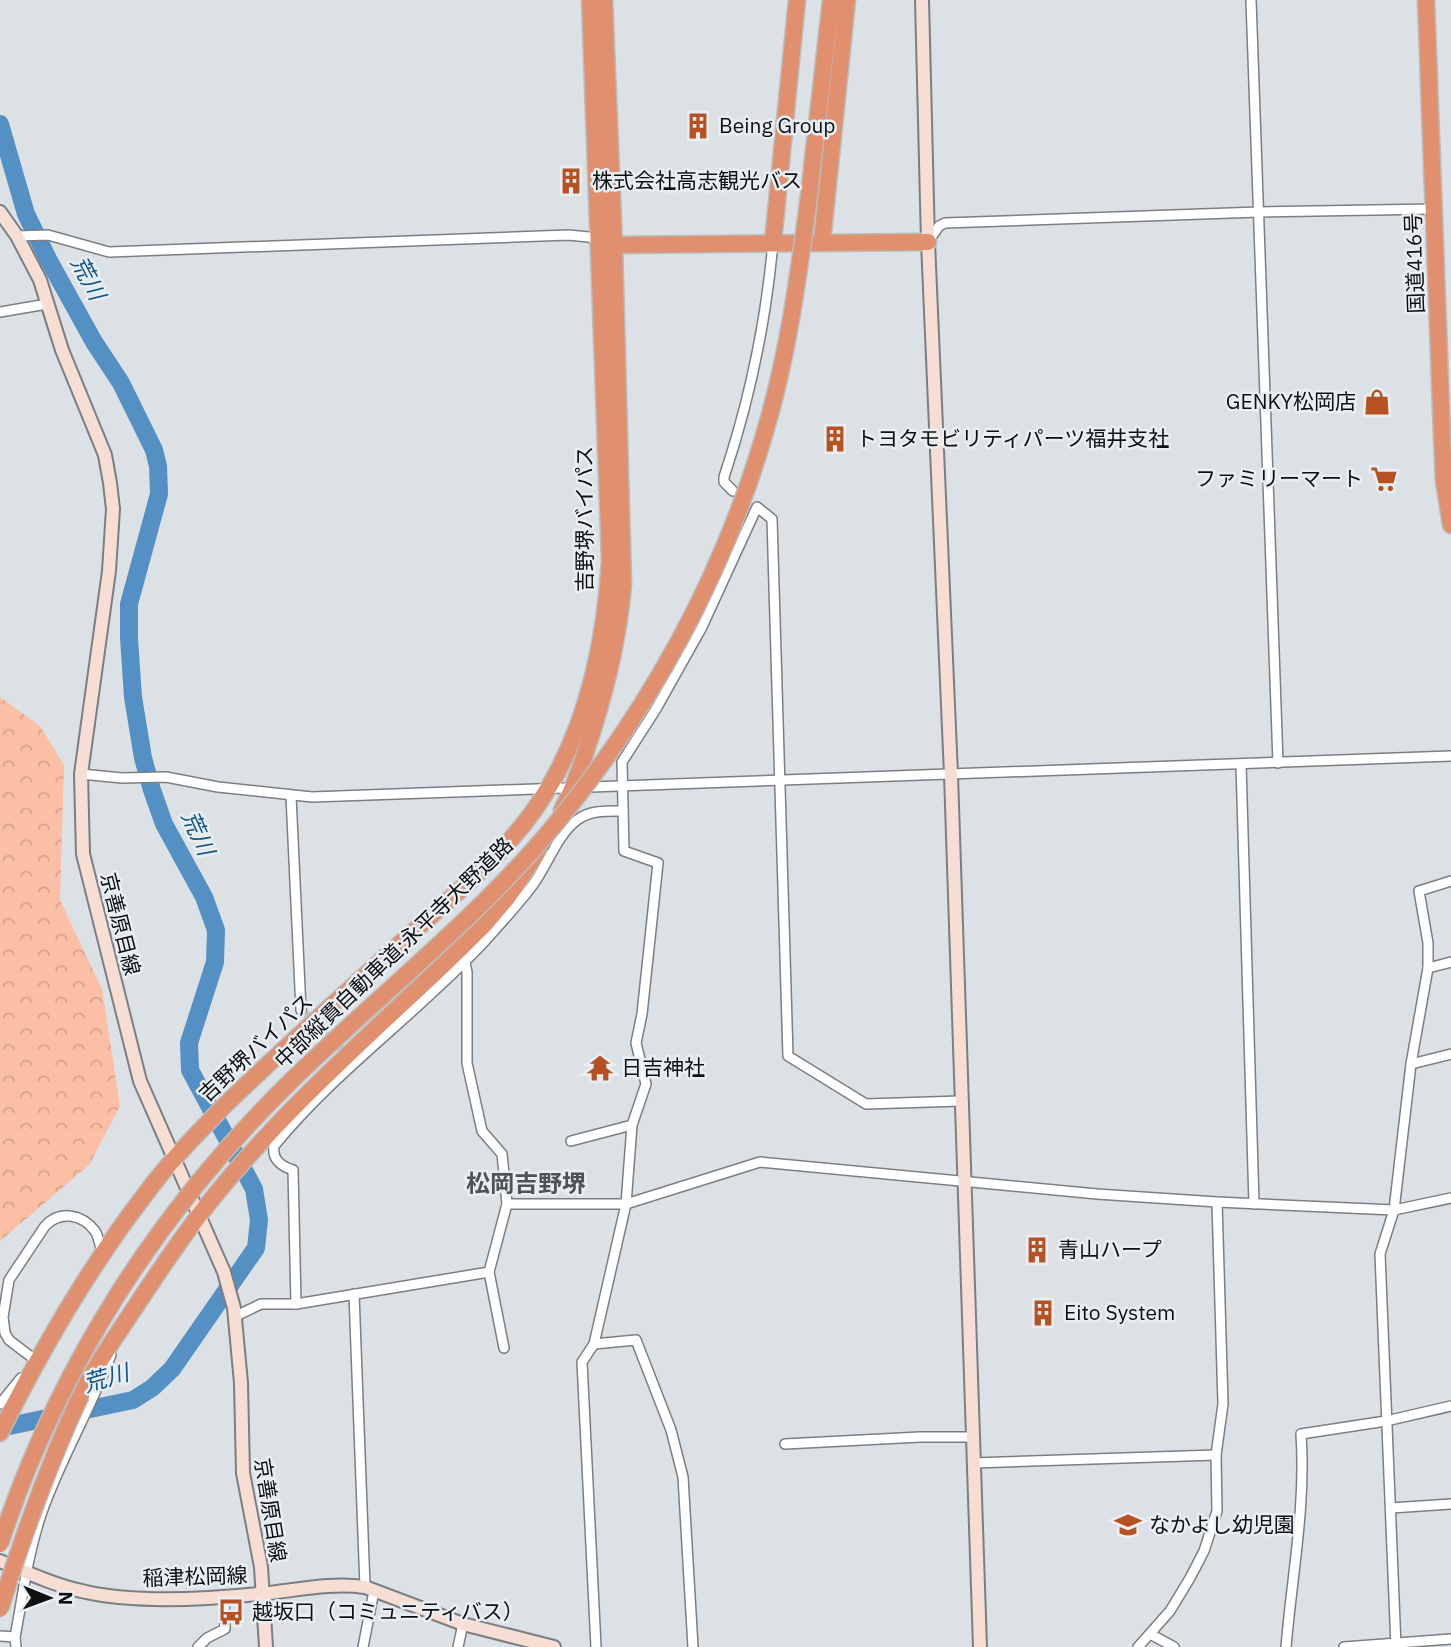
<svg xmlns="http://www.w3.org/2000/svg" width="1451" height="1647" font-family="'IBM Plex Sans','Noto Sans JP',sans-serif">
<defs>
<pattern id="forest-crowns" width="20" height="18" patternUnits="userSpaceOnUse" patternTransform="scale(1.75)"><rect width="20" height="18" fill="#fbbfa6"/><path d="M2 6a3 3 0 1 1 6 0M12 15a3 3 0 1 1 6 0" fill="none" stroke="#d6a38e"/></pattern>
</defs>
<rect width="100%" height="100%" fill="#dce1e5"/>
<polygon fill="url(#forest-crowns)" points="0,697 40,726 64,765 60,900 102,989 120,1106 89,1165 0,1241"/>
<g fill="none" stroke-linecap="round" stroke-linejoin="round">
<polyline stroke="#5590c5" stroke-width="18" points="0,124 26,214 48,259 94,342 121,383 154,450 158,466 159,494 129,604 129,638 133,697 143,758 152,790 164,824 204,897 216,930 215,962 189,1043 190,1070 254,1189 259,1220 256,1248 172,1369 152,1388 133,1400 0,1428"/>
<polyline stroke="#bdc2c5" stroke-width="9" stroke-dasharray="9 4.5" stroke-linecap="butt" points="301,1010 348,1056"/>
<g stroke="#7b7f83" stroke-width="12">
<g id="street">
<polyline points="1251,0 1278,763"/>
<polyline points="17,236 48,235 109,252 568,235 589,237 600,241"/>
<polyline points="928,242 939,226 945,223 1259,212 1434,209"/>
<polyline points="0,312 47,304"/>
<path d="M733 491 724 482V477C749 402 766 322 773 242"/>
<polyline points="1241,765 1254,1204"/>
<polyline points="81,774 122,778 166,777 218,787 312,797 1451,756"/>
<polyline points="291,796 301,1010"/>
<polyline points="465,963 467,972 467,1063 482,1131 502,1154 507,1204 489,1272 504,1348"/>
<polyline points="1428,968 1451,962"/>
<polyline points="1411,1064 1451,1054"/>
<polyline points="571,1141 632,1125"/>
<polyline points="507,1204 626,1204 760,1162 1097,1194 1217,1202 1394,1210 1451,1198"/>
<polyline points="354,1294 365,1587"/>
<path d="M296 1304 293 1170C281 1166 272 1160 274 1146 336 1070 417 1014 484 942 500 924 517 906 532 886 548 865 556 836 577 820 590 810 607 811 623 811"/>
<polyline points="236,1316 261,1304 296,1304 489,1272"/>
<polyline points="594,1344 636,1340 671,1430 683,1477 693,1647"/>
<path d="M34 1359 9 1340 5 1333 3 1317 9 1280 45 1226C60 1210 82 1214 95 1231 99 1237 100 1246 102 1253"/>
<polyline points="0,1404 21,1378"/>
<polyline points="785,1444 920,1437 972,1437"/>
<polyline points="973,1463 1216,1455"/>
<polyline points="1391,1508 1451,1504"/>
<polyline points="1150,1634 1174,1647"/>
<polyline points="0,1636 15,1637"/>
<path d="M16 1647 15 1637C23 1595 28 1552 42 1512 61 1458 91 1408 111 1355"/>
<polyline points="198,1647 207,1638 225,1629 224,1597"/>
<polyline points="363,1647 374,1591"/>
<polyline points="458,1647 463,1624"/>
<polyline points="596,1647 582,1362 594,1344 626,1204 632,1125 646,1084 636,1043 642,1014 658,863 624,851 622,762 656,709 702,627 757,507 772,519 788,1056 866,1104 961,1101"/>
<polyline points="1138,1647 1170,1611 1190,1578 1204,1551 1217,1511 1216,1455 1223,1404 1217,1202"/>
<path d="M1286 1647C1292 1575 1306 1506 1301 1434L1386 1421 1451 1406"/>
<polyline points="1344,1647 1451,1639"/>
<polyline points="1396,1647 1380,1254 1394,1210 1411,1064 1428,968 1428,943 1419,891 1451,881"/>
</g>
</g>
<g stroke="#7b7f83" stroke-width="16">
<g id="secondary">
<polyline points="922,0 928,242 951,775 980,1647"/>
<polyline points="0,212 17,236 40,280 62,350 105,455 110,483 113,509 109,571 81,774 83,854 140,1081 224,1272 234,1308 241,1383 243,1473 261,1567 266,1647"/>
<path d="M0 1561C28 1573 56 1586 86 1592 135 1603 208 1599 258 1594 294 1591 329 1582 365 1587L463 1624 554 1647"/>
</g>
</g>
<g stroke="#bbbcbc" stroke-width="19">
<g id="highway">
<polyline points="1426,0 1442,436 1444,481 1451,525"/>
<polyline points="808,204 831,0"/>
<polyline points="773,242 797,0"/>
<polyline points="822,242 847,0"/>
<polyline points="606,243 614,245 928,242"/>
<path d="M562 810C576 784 584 757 593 729 608 681 619 634 623 584L614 245 604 0"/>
<path d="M81 1395C93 1371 107 1349 122 1327 154 1279 184 1232 221 1188 300 1092 397 1012 485 924L507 898 538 851"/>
<path d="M0 1433C41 1350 90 1266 147 1192 170 1161 198 1133 225 1105 286 1046 350 989 413 932 457 892 506 853 539 803 587 731 605 645 610 560L590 0"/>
</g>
</g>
<use href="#street" stroke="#fff" stroke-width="9"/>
<use href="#secondary" stroke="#f6ded4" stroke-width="12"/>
<use href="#highway" stroke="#e0906f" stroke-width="16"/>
<g stroke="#bbbcbc" stroke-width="19" stroke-linecap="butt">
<g id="highway-bridge">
<path d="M0 1544C57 1369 157 1213 288 1084 375 998 474 922 553 827 651 708 725 573 767 425 788 353 798 278 808 204"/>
<path d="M0 1609C23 1536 48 1465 81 1395"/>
</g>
</g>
<use href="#highway-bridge" stroke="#e0906f" stroke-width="16"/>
</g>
<defs>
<g id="building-bare" transform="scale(2.1)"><path d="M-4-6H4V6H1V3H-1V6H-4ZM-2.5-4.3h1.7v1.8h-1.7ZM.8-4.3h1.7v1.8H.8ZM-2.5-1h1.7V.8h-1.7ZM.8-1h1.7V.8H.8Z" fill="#b65121" stroke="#e9eef3" stroke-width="2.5" paint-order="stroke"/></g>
<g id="shop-bare" transform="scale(2.1)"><path d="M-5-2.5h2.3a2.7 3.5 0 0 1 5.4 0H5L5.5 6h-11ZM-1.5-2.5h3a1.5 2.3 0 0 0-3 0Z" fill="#b65121" stroke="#e9eef3" stroke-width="2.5" paint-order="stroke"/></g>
<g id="supermarket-bare" transform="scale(2.1)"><path d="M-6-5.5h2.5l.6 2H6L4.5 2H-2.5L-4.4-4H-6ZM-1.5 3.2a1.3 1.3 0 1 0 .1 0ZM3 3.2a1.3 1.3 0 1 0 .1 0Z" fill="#b65121" stroke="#e9eef3" stroke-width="2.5" paint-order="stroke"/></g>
<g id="temple-bare" transform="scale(2.1)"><path d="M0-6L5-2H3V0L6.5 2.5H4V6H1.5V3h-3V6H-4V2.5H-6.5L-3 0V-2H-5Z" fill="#b65121" stroke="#e9eef3" stroke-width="2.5" paint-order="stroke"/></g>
<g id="school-bare" transform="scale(2.1)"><path d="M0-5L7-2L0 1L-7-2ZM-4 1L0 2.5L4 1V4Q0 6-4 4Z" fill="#b65121" stroke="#e9eef3" stroke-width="2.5" paint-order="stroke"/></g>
<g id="bus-bare" transform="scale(2.1)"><path d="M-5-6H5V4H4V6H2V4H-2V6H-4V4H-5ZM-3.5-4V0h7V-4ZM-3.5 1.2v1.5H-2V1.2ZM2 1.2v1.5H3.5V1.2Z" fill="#b65121" stroke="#e9eef3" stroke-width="2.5" paint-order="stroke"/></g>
</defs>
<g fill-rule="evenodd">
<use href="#building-bare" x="698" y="126"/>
<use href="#building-bare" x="571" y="181"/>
<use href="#shop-bare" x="1377" y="402"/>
<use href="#building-bare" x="835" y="439"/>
<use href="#supermarket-bare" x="1384" y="479"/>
<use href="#temple-bare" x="600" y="1068"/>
<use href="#building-bare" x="1037" y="1250"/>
<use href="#building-bare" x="1043" y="1313"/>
<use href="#school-bare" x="1128" y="1525"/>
<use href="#bus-bare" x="231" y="1612"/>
</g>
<g text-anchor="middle" stroke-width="5" stroke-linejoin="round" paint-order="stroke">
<g font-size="21" fill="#0d0f10" stroke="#e9eef3" text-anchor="start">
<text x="719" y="133">Being Group</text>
<text x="592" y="188">株式会社高志観光バス</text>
<text x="1356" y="409" text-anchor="end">GENKY松岡店</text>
<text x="856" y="446">トヨタモビリティパーツ福井支社</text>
<text x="1363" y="486" text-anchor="end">ファミリーマート</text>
<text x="621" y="1075">日吉神社</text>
<text x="1058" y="1257">青山ハープ</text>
<text x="1064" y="1320">Eito System</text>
<text x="1149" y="1532">なかよし幼児園</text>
<text x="252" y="1619">越坂口（コミュニティバス）</text>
</g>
<g font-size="21" fill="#0d0f10" stroke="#e9eef3">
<text transform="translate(1415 263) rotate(-92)" y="7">国道416号</text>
<text transform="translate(585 519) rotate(-90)" y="7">吉野堺バイパス</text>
<text transform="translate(120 924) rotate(76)" y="7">京善原目線</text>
<text transform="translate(394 953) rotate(-44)" y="7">中部縦貫自動車道;永平寺大野道路</text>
<text transform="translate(256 1048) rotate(-43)" y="7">吉野堺バイパス</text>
<text transform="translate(270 1510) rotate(81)" y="7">京善原目線</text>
<text transform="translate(195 1577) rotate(-2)" y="7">稲津松岡線</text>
</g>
<g font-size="23" font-style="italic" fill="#158" stroke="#e9eef3">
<text transform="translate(88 278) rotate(62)" y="8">荒川</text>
<text transform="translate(198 833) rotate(66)" y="8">荒川</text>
<text transform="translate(106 1378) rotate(-16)" y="8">荒川</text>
</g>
<g font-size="24" font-weight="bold" fill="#4f5357" stroke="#e9eef3">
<text x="526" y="1192">松岡吉野堺</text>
</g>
</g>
<g transform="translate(49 1598) rotate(91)" stroke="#e9eef3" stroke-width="5" paint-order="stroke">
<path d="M0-5L12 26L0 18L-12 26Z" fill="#0d0f10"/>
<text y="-10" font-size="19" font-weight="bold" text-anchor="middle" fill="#0d0f10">N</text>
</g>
</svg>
